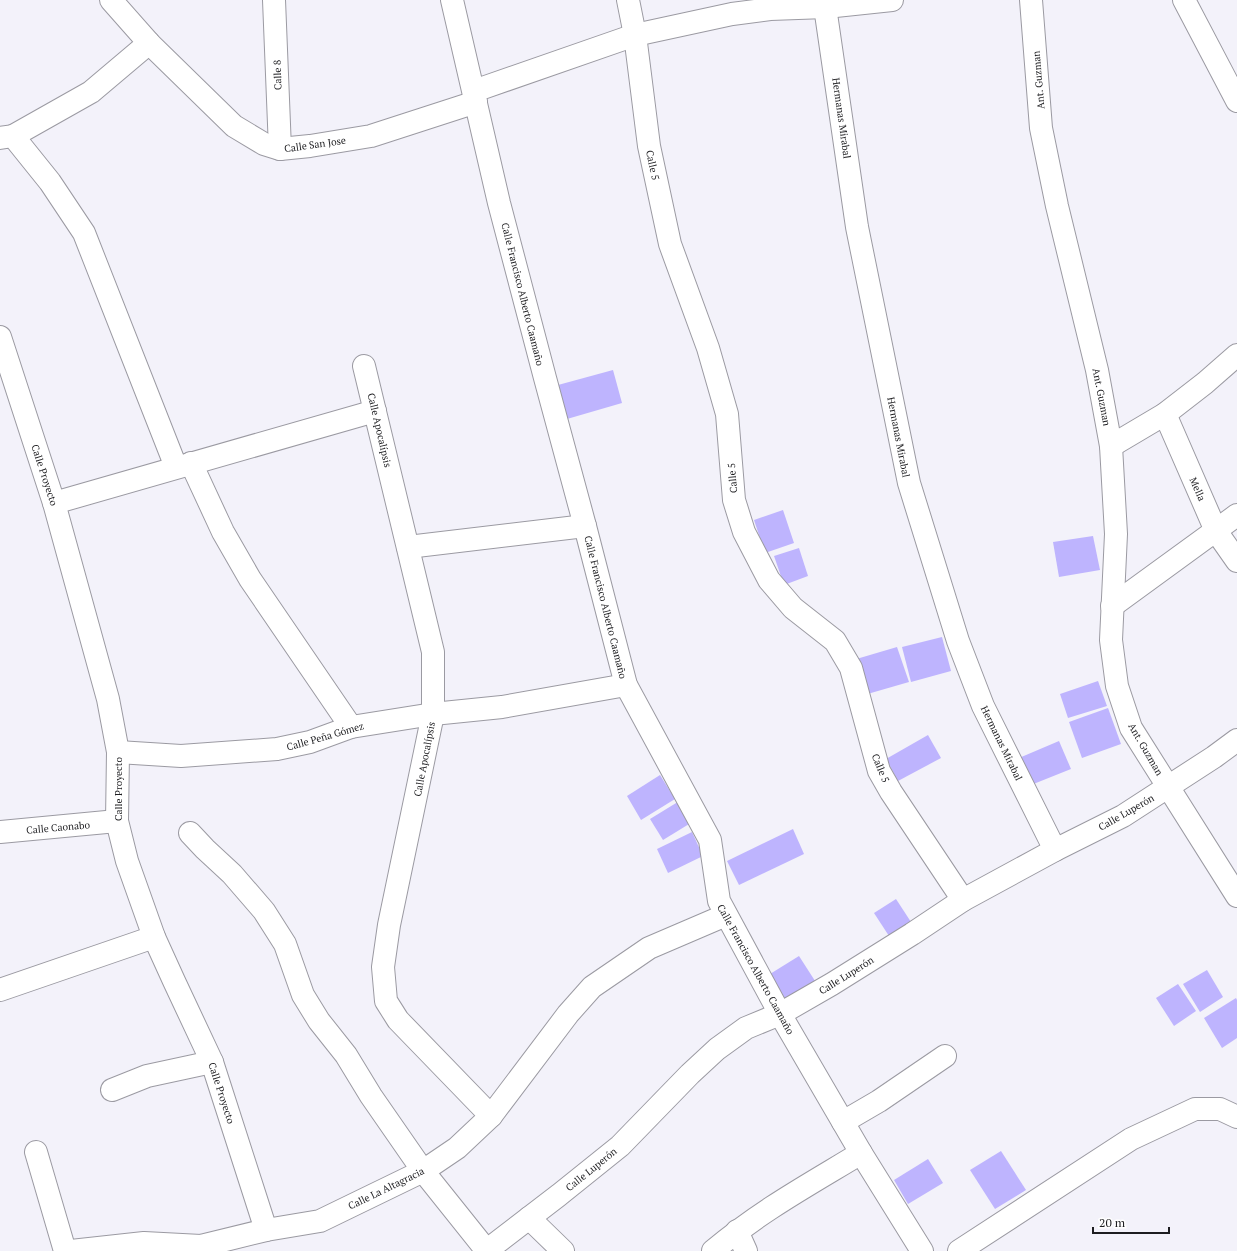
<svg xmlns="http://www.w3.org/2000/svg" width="1237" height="1251" font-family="'PT Serif',serif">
<rect width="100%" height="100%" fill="#f3f2fa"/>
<g fill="#beb4fe">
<polygon points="613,370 622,403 567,419 558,385"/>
<polygon points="783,510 794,543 765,553 754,520"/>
<polygon points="1093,536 1100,570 1059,577 1053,542"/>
<polygon points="799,548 808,576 784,585 774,556"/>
<polygon points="942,637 951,671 911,682 902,647"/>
<polygon points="897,647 909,682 864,695 853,660"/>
<polygon points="1098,681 1107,706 1068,718 1060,694"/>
<polygon points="1108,708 1121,744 1082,758 1069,722"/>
<polygon points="928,735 941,758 898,781 886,759"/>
<polygon points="1059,741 1071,769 1031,785 1019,758"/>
<polygon points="660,775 675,799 641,820 627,796"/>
<polygon points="681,800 694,821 663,840 650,819"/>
<polygon points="793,829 804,854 739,885 727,861"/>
<polygon points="692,832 703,856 668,873 657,849"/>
<polygon points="896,899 911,922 889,936 874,913"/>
<polygon points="799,956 817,984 787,1002 770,974"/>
<polygon points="1207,970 1223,997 1200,1012 1183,984"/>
<polygon points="1178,984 1196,1011 1174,1026 1156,998"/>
<polygon points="1236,998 1237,1000 1237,1038 1222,1048 1204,1018"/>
<polygon points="1001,1151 1026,1190 995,1209 970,1170"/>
<polygon points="928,1159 943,1183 908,1204 894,1180"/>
</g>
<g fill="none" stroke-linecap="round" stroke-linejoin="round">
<g stroke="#9b9aa2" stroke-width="24">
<g id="street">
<polyline points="111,0 149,43 234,126 264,144 280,149 310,146 371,136 476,102"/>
<polyline points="274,0 280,149"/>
<polyline points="452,0 499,203 545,378 585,526 626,685 710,840 719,901 780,1014 861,1153 922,1251"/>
<polyline points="628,0 635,35 649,146 670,244 708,348 727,414 734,500 744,532 769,580 793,608 835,641 851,668 879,771 891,792 963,900"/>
<polyline points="824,0 857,227 909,483 958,641 983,706 1055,850"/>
<polyline points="1031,0 1041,128 1057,206 1097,370 1111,446 1116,534 1111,640 1117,686 1131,728 1237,896"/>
<polyline points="1184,0 1237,101"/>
<polyline points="474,91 635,35 732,14 770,9 826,7 892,0"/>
<polyline points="13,136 91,92 149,43"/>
<polyline points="0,138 13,136 50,182 84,233 176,467"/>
<polyline points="0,337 54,503 108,699 118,752 117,821 127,861 154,937 174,981 212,1062 266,1230"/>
<polyline points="364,366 433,652 433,714 389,925 383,967 386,1001 398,1020 491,1116"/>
<polyline points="1165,414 1216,531 1237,561"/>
<polyline points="1111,446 1165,414 1205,383 1237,355"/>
<polyline points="191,463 223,532 250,579 351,727"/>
<polyline points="54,503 375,411"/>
<polyline points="408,547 585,526"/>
<polyline points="1112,606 1237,515"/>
<polyline points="118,752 181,756 277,749 310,742 351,727 433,714 502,707 626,685"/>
<polyline points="0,832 117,821"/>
<polyline points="190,833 205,849 232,874 264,911 285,944 303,995 319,1021 346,1055 371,1096 423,1171 487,1251"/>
<polyline points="0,990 154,937"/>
<polyline points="112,1090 147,1076 212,1062"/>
<polyline points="843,1122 879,1101 945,1056"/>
<polyline points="36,1152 65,1251"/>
<polyline points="529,1218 563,1251"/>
<polyline points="737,1231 746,1251"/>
<polyline points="71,1251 144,1243 201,1246 266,1230 320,1221 423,1171 457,1148 491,1116 568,1014 592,987 649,948 726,915"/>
<polyline points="486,1251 559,1195 620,1146 690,1074 717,1049 746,1028 780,1014 832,984 912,934 963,900 1055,850 1123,816 1214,757 1237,740"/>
<path d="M713 1251C760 1211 810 1184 861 1153"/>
<polyline points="959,1251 1131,1139 1195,1109 1220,1109 1237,1117"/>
</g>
</g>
<use href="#street" stroke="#fff" stroke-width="22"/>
</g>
<g text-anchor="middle" stroke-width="4" stroke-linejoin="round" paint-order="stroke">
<g font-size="10" fill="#1d1d20" stroke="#fff">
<text transform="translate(277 75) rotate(-92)" y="4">Calle 8</text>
<text transform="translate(1038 80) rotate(-95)" y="4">Ant. Guzman</text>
<text transform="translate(842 118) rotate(82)" y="4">Hermanas Mirabal</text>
<text transform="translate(315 144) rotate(-8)" y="4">Calle San Jose</text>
<text transform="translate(653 165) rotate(78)" y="4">Calle 5</text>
<text transform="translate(523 294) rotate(76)" y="4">Calle Francisco Alberto Caamaño</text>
<text transform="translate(1102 397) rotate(79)" y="4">Ant. Guzman</text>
<text transform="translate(380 430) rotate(77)" y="4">Calle Apocalípsis</text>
<text transform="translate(899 437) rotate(79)" y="4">Hermanas Mirabal</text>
<text transform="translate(45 475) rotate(72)" y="4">Calle Proyecto</text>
<text transform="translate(732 478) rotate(-95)" y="4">Calle 5</text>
<text transform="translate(1198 489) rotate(66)" y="4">Mella</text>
<text transform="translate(606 607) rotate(76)" y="4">Calle Francisco Alberto Caamaño</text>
<text transform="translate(325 736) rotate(-16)" y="4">Calle Peña Gómez</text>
<text transform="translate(1002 743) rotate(64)" y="4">Hermanas Mirabal</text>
<text transform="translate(1146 749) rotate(60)" y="4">Ant. Guzman</text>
<text transform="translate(424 759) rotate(-79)" y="4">Calle Apocalípsis</text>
<text transform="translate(881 768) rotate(68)" y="4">Calle 5</text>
<text transform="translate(118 789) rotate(-90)" y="4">Calle Proyecto</text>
<text transform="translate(1126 812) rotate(-30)" y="4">Calle Luperón</text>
<text transform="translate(58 827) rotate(-5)" y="4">Calle Caonabo</text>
<text transform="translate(756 969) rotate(61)" y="4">Calle Francisco Alberto Caamaño</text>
<text transform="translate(846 975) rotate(-32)" y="4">Calle Luperón</text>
<text transform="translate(222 1093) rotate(72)" y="4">Calle Proyecto</text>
<text transform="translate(591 1169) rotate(-39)" y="4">Calle Luperón</text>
<text transform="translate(386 1188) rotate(-26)" y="4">Calle La Altagracia</text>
</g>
</g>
<path d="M1093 1227v6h76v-6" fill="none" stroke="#1d1d20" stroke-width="2"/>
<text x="1099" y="1227" font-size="12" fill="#1d1d20" stroke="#ffffff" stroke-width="3" paint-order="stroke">20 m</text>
</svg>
